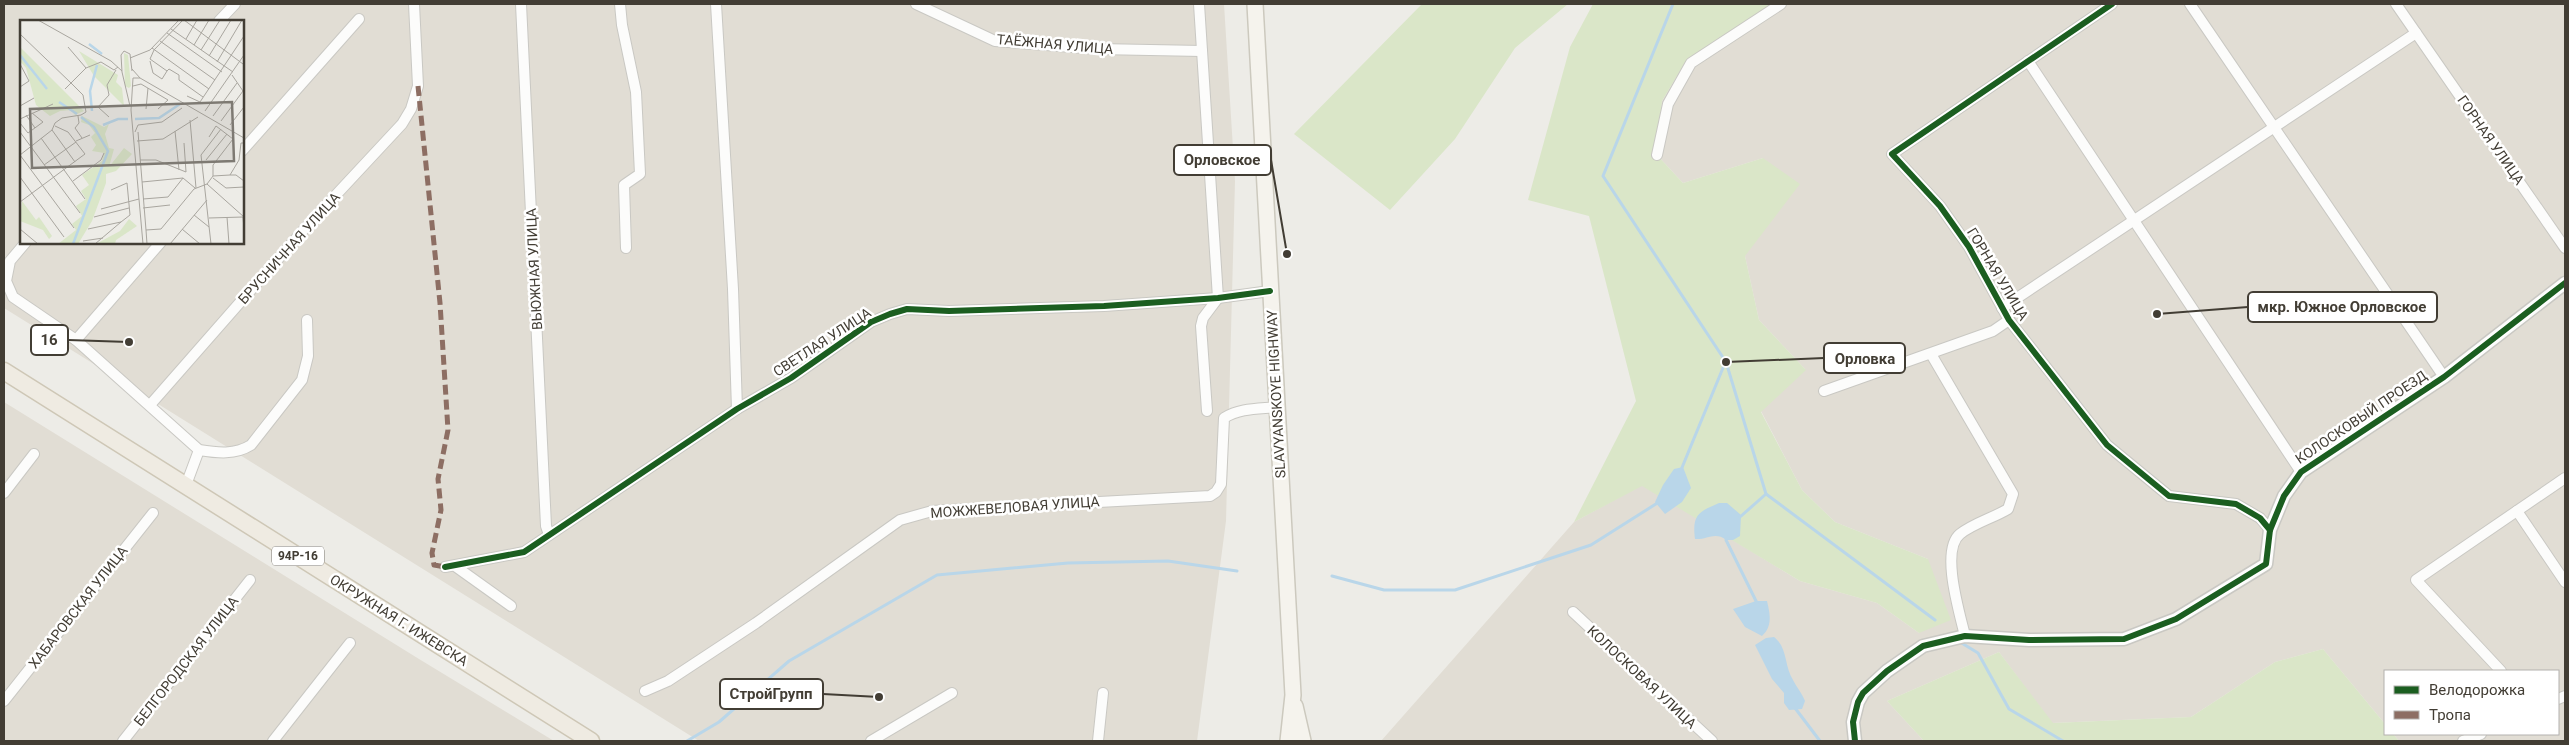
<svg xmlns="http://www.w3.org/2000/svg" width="2569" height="745" font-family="Roboto,sans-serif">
<rect width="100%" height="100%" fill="#edece7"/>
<g fill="#e1ddd4" fill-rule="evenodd">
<path d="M4 4H1224L1235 181 1226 521 1197 741H699L4 308ZM21 21H242V242H21Z"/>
<polygon points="1770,4 2565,4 2565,741 2399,741 2393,734 2558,734 2558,671 2385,671 2385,724 2323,649 2275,662 2191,717 2052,723 1999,652 1887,701 1924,741 1381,741 1574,522 1642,485 1800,581 1877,603 1919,633 1928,559 1835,522 1802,490 1761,411 1805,369 1759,320 1745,256 1763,158 1683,183 1657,155 1662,101 1686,61"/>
<polygon points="4,402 419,659 554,741 4,741"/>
</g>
<g fill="#dae6c8">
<polygon points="1422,4 1568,4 1515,48 1455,139 1390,210 1294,134"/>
<polygon points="1593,4 1771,4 1686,61 1662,101 1657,155 1683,183 1763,158 1800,184 1745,256 1759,320 1806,370 1761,412 1802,490 1835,522 1928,559 1951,620 1919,633 1877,603 1800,581 1642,486 1574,522 1636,401 1589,216 1528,200 1570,47"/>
<polygon points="2323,649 2385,724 2385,734 2393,734 2399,741 1924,741 1887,701 1999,652 2053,723 2191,717 2275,662"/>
</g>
<g fill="#b9d6e9">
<polygon points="1683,467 1691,488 1682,502 1665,514 1655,502 1663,485 1674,469"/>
<path d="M1719 503H1727L1741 515 1740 536 1733 540H1726C1715 531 1707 540 1695 539 1692 515 1698 512 1719 503Z"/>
<path d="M1756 601H1767C1770 614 1773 626 1762 636L1745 627 1733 609Z"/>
<path d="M1774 637C1788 648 1784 666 1793 680 1797 688 1802 693 1805 701L1802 709 1789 710 1784 703V693L1772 679 1755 645 1766 638Z"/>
</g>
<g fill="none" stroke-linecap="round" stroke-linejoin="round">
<g stroke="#b9d6e9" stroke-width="3">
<polyline points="1673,4 1603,176 1726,362 1766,494 1935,620"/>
<polyline points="1681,470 1725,363"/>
<polyline points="1740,517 1766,494"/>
<polyline points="1728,537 1726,540 1757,603"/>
<polyline points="1332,576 1384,590 1455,590 1591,545 1659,502"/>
<polyline points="1960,642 1978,653 2009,709 2063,741"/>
<polyline points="1795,708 1820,741"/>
<polyline points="687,741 719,722 789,661 937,575 1068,563 1168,561 1237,571"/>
</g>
<g stroke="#c9c8c3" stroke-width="12">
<g id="minor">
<polyline points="521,4 546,526 549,535"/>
<polyline points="620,4 622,25 636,92 640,174 624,185 626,248"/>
<polyline points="716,4 733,289 737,409"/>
<polyline points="916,4 995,41 1098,49 1202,51"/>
<polyline points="1199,4 1218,298 1203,318 1201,326 1207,411"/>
<polyline points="2112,4 1892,154 1940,206 1969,247 2009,320 2107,445 2169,496 2236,504 2260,518 2270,530"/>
<polyline points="2190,4 2444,377"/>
<polyline points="2396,4 2565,248"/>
<polyline points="219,21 235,4"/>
<polyline points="2028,61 2301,472"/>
<polyline points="242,151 359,19"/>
<polyline points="1657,155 1668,104 1691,63 1781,4"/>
<path d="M26 242 10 261 6 281 13 297 76 340 199 450C218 453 235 455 251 445L302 380 308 356 307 320"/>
<polyline points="2002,308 2416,33"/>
<polyline points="76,340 161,242"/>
<path d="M1931 354 2013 494 2008 509C1993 518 1974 523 1960 534 1940 550 1960 614 1965 636"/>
<polyline points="1824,391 1993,331 2009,320"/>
<polyline points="150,405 307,226 402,124 411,109 418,86 414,4"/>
<polyline points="186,485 199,450"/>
<polyline points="4,493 34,454"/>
<polyline points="2517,511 2565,582"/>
<polyline points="455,566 511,606"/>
<polyline points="445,567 524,552 737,409 791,378 871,322 890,314 907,309 949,311 1104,306 1218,298 1270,291"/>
<polyline points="1573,612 1712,741"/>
<polyline points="2501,671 2416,580 2565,478"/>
<path d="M645 691 668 681 756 623 900 520 932 511 1210 496 1216 492 1221 484 1224 418C1240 408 1258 409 1277 407"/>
<polyline points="2558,699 2565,696"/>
<polyline points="4,701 153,513"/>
<polyline points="123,741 250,580"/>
<polyline points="273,741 350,643"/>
<polyline points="871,741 952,693"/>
<polyline points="1098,741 1103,693"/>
<polyline points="2463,741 2481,734"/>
</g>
</g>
<g stroke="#c9c8c3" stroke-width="15">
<polyline id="tertiary" points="1855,741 1853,722 1858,702 1863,693 1887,671 1923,646 1965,636 2029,640 2124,639 2176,619 2266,564 2270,530 2284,496 2301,472 2444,377 2565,283"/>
</g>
<g stroke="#ccc9be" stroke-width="18">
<g id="secondary">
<polyline points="1255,4 1293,695 1288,741"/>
<polyline points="1295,706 1303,741"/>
</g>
</g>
<g stroke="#cec7b6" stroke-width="19">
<polyline id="primary" points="4,371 591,741"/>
</g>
<use href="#minor" stroke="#fcfcfb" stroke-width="10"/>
<use href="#tertiary" stroke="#fcfcfb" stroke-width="12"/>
<use href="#secondary" stroke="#f5f3ed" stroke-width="15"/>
<use href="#primary" stroke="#efebe2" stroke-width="16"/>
<polyline stroke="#8d6e63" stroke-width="5" stroke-dasharray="10 5" stroke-linecap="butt" points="418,86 440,303 448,430 438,479 441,510 432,553 434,565 445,567"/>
<g stroke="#fff" stroke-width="9">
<g id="cycleway">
<polyline points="2112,4 1892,154 1940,206 1969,247 2009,320 2107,445 2169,496 2236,504 2260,518 2270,530"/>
<polyline points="445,567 524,552 737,409 791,378 871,322 890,314 907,309 949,311 1104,306 1218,298 1270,291"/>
<polyline points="1855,741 1853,722 1858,702 1863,693 1887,671 1923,646 1965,636 2029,640 2124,639 2176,619 2266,564 2270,530 2284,496 2301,472 2444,377 2565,283"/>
</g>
</g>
<use href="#cycleway" stroke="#1b5e20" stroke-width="6"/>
</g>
<g text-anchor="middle" stroke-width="5" stroke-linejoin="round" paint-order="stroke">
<rect fill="#fff" stroke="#7b7771" stroke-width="1" x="272" y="546.5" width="52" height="19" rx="4"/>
<g font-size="12" font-weight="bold" fill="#423d34">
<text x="298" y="560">94Р-16</text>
</g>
<g font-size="14" fill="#423d34" stroke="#fff">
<text transform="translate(1055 44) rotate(5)" y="5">ТАЁЖНАЯ УЛИЦА</text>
<text transform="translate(2491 140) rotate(55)" y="5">ГОРНАЯ УЛИЦА</text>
<text transform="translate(289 248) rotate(-48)" y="5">БРУСНИЧНАЯ УЛИЦА</text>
<text transform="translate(534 269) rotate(-93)" y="5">ВЬЮЖНАЯ УЛИЦА</text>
<text transform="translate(1998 274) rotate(59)" y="5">ГОРНАЯ УЛИЦА</text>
<text transform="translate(822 342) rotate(-33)" y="5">СВЕТЛАЯ УЛИЦА</text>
<text transform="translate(1276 394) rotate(-93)" y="5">SLAVYANSKOYE HIGHWAY</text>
<text transform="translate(2361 417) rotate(-34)" y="5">КОЛОСКОВЫЙ ПРОЕЗД</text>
<text transform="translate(1015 507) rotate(-4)" y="5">МОЖЖЕВЕЛОВАЯ УЛИЦА</text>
<text transform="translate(78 607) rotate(-52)" y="5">ХАБАРОВСКАЯ УЛИЦА</text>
<text transform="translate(399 620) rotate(32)" y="5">ОКРУЖНАЯ Г. ИЖЕВСКА</text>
<text transform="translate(186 661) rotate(-52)" y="5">БЕЛГОРОДСКАЯ УЛИЦА</text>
<text transform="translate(1642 677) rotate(43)" y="5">КОЛОСКОВАЯ УЛИЦА</text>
</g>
</g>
<g transform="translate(20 20)">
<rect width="224" height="224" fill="#edece7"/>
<path d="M0 27 64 91 55 95 51 90 40 91 30 96 16 85 6 48 0 41ZM59 31 98 55 96 62 102 68 104 86 74 56ZM104 33 108 35 111 66 109 68 105 66ZM62 96 84 107 89 104 85 114 89 128 94 129 89 147 104 128 112 134 96 151 86 154V163L72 201 58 224H38L56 210 52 204 62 196 56 186 66 179 61 171 69 165 62 155 82 141 84 133 72 131 76 125 71 117 75 113 69 105 61 102ZM2 181 16 200 19 197 32 216 29 219 23 210 0 201ZM109 199 117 206 96 220 95 224H76L100 211Z" fill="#dae6c8"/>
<path fill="none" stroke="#b9d6e9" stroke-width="2.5" d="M69 24 82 34M0 35 27 69M39 82 57 94M72 91 70 71 77 45M115 99 139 98 160 84M83 105 98 99H108M53 224 88 131 74 107 61 97"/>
<path fill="none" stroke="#a9a69f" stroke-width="1" d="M18 0 91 41 102 51M163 0 134 30 130 39 147 51 149 49 159 55V60L183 77M164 0 223 44M151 9 213 52M147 13 202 52M0 14 51 63 45 69M166 19 177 0M140 21 195 60M174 25 189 0M48 27 66 48M132 28 189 69M181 30 200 0M189 36 211 0M110 38 130 30 159 0M130 41 133 53 142 59 147 51M197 42 222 0M0 44 9 61 0 67M112 49 120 58 224 118M212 55 223 71M120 58H113L111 90 123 224M113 66 121 64 148 80 138 89M167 76 180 82 224 16M0 86 14 78M110 86 102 52 101 35 104 31 110 34 112 51M126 89 128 68M185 91 224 35M6 95 15 108M58 96 59 103 55 108 62 118M193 96 217 63M89 97 78 87 89 75 87 65 96 50M0 99 33 84M170 100 176 168M201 101 223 71M0 103 8 113 23 102 12 93M210 105 224 87M32 110 55 142M155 111 159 150M0 112 60 193M115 112 118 105 142 102 162 88M118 112 126 210M21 118 65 179M56 121 70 115M117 121 143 119 178 97M0 135 32 110 35 103 42 98 61 95 66 92 63 75 51 63 66 48 81 42 94 50 98 47M0 135 54 208M120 140H136L166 152 164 123M186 140 207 114M24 145 56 122M210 155H216L224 161M193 156 210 155 219 140 221 123H224M0 157 44 217M163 158 175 168M193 158 206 168 224 167M53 161 81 140 84 133M122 162 163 158M187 164 193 156V145L213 119 196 106 189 117M123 179 148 177 163 158M0 182 65 134 48 112 35 106M123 188 150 185M81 189 119 179M174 195 189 207M74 197 109 188M207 197 209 224M189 198 223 197 224 209M0 209 18 224M68 209 101 202 110 195 107 163 91 170M162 209 180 224M63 221 83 218M75 224 101 202M127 224 126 210 141 209 174 169 187 164 224 197M150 224 187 180M191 224 181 135 201 109"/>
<path fill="#7e7a73" fill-opacity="0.15" stroke="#7e7a73" stroke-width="2.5" d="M212 82 214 141 12 148 10 89Z"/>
<rect width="224" height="224" fill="none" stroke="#423d34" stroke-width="2.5"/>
</g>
<path fill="none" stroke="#423d34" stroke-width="2" d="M1287 254L1271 160M2157 314L2248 307M129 342L68 340M1726 362L1824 358M879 697L823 694"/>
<g fill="#423d34" stroke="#fff" stroke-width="2">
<circle cx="1287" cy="254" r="5"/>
<circle cx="2157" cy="314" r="5"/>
<circle cx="129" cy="342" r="5"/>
<circle cx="1726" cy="362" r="5"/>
<circle cx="879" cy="697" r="5"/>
</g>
<g fill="#fff" stroke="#423d34" stroke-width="2">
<rect x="1174" y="145" width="97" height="30" rx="5"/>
<rect x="2248" y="292" width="189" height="30" rx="5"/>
<rect x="31" y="325" width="37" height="30" rx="5"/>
<rect x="1824" y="343" width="81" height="30" rx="5"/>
<rect x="720" y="679" width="103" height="30" rx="5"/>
</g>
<g font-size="15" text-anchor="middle" font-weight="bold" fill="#423d34">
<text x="1222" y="165">Орловское</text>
<text x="2342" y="312">мкр. Южное Орловское</text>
<text x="49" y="345">16</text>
<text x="1865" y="364">Орловка</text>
<text x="771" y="699">СтройГрупп</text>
</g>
<rect width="2569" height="745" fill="none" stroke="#423d34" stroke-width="10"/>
<rect x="2384" y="670" width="175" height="65" fill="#ffffff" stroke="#b3b1ae"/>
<rect x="2394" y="686" width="25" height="8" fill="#1b5e20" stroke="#b3b1ae"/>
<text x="2429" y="695" font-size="15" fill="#423d34">Велодорожка</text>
<rect x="2394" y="711" width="25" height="8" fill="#8d6e63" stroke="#b3b1ae"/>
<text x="2429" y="720" font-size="15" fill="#423d34">Тропа</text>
</svg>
